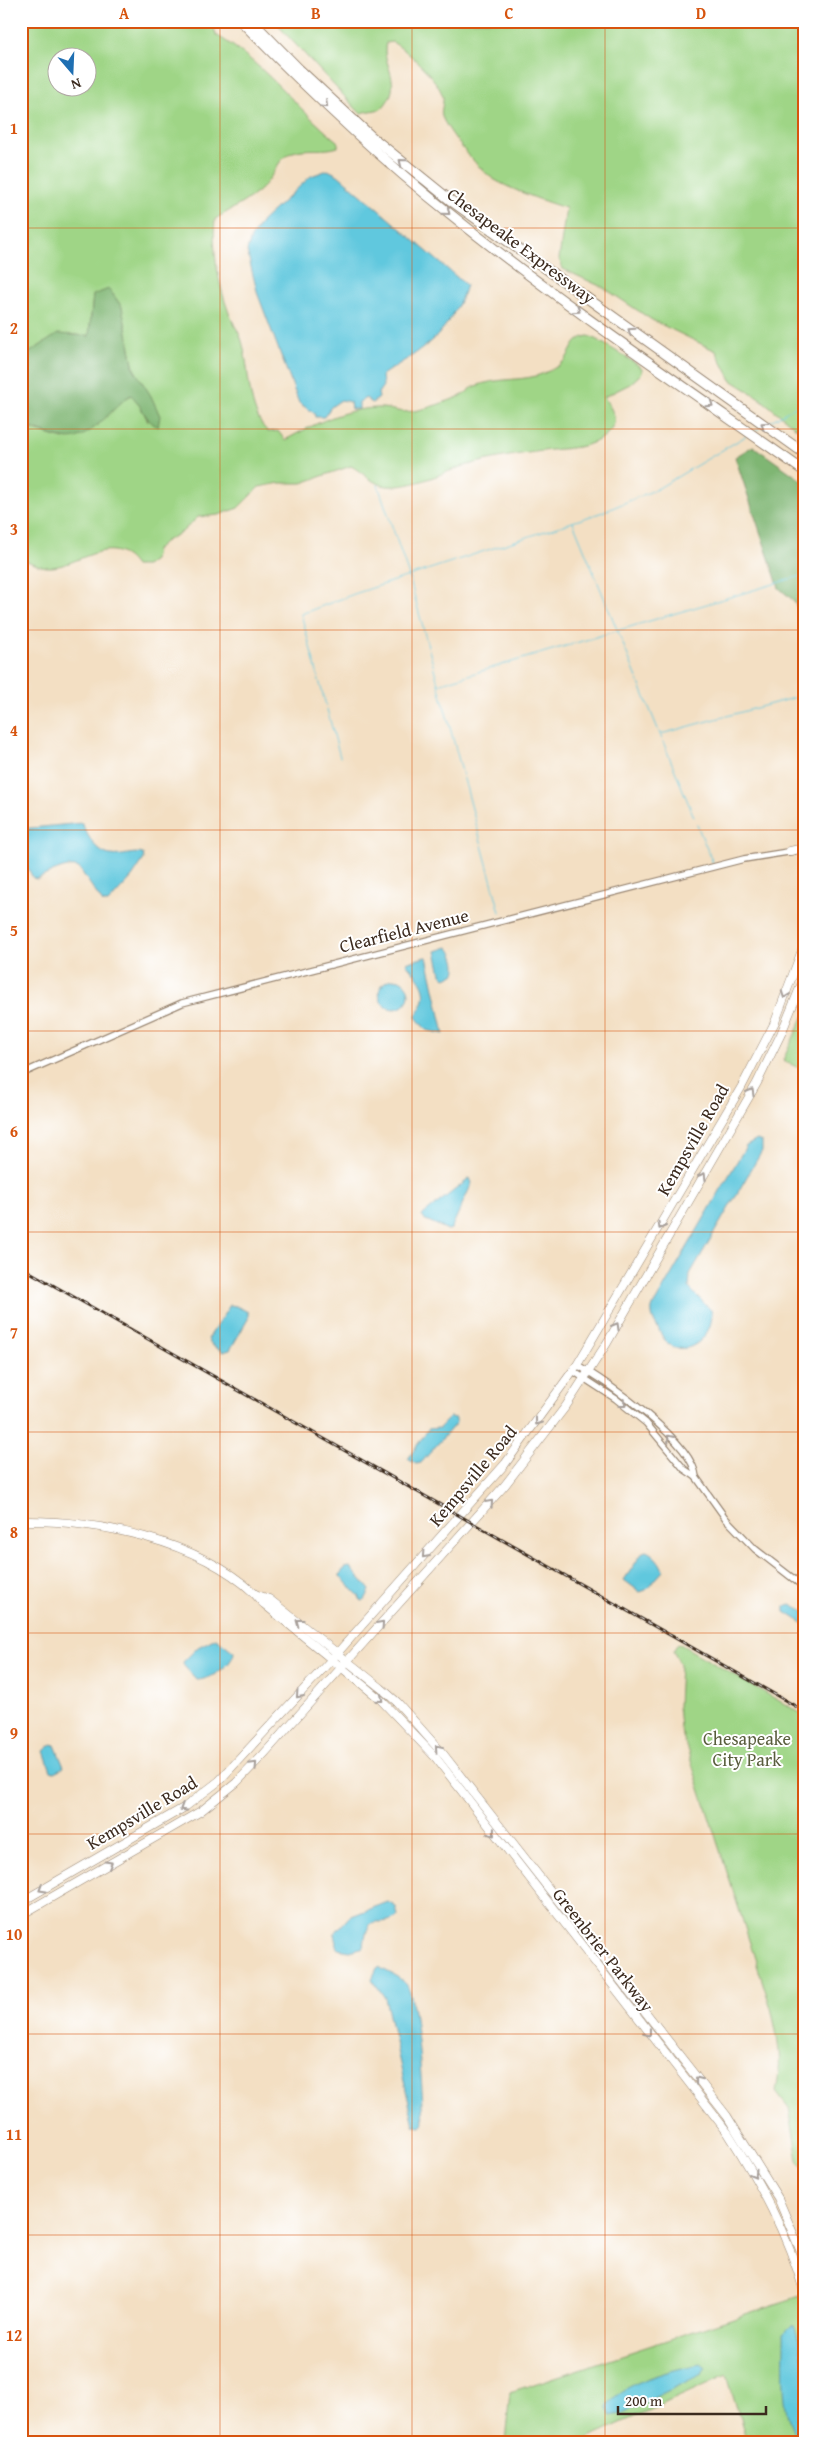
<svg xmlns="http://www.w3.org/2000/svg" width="825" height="2463" font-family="'Gentium Book Plus',serif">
<rect width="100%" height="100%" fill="#fff"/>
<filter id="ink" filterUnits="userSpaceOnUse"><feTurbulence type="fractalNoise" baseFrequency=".02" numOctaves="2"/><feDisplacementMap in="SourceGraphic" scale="10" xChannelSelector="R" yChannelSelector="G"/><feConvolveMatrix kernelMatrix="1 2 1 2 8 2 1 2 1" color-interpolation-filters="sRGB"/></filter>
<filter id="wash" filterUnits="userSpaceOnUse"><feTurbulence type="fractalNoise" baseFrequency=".0096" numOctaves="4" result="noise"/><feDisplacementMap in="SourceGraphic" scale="20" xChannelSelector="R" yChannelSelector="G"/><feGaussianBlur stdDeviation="1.12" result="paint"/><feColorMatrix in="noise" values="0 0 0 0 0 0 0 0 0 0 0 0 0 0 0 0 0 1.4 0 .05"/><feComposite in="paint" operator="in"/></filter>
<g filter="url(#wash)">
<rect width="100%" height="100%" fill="#f3dfc3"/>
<g fill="#9fd586" stroke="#6d8052" fill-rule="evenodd">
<path d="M21 21H212L216 35C263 62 296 108 338 142V147C323 152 307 147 293 152 280 157 277 168 270 178 259 196 233 208 215 219 212 251 218 283 229 313 233 324 241 334 243 345 250 372 247 411 268 432L278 431 285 440C315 424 342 409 377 408 391 407 396 414 414 411 429 408 446 402 461 396 466 394 470 388 476 386 495 378 517 381 536 376 545 373 555 369 563 362 572 354 572 338 588 336 591 335 636 363 642 368V373L630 384 604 397C611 409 621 420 608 433 593 448 570 448 551 450 524 453 494 458 468 465 442 472 415 488 387 486 373 485 363 472 351 466L302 483H280L259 487 238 508 219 515 198 517 182 532 164 542 156 550 154 560 146 566H135C112 532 80 565 52 567 42 568 30 562 21 559V426L63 439 93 429 123 400 132 395 139 402 148 422 139 379 134 369 122 307 109 289 93 296 89 336C81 337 73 333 66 335 47 337 37 350 21 358ZM58 58H88V88H58Z"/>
<path d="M276 21H804V431H800L758 397 731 380 716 351 652 320 604 288 563 269 559 259 566 208C548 203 510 189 495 180 480 171 451 136 443 119 439 112 444 105 443 97 439 80 407 50 392 42L386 43C380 65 407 83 381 109L360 113 283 31Z"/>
<polygon points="804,1015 804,1071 783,1060"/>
<path d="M678 1643 804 1715V2169L798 2160 789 2108 776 2091C783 2058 778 2039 771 2008L680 1727 678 1706 680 1664 673 1651Z"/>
<polygon points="800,2296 804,2314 804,2442 747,2442 727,2375 592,2436 586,2442 505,2442 510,2392"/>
</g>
<g fill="#7fb673" stroke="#5d7048">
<path d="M109 289 122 307 134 369 151 396 160 416 158 427C144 420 142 405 131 395 111 407 89 445 62 438 48 435 35 428 21 426V358L58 334 89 336 93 295Z"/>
<polygon points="753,446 804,482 804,623 794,601 779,588 735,457"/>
</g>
<g fill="#61c8de" stroke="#4e797e">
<path d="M328 170 338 175 466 285C461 304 447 326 434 339 419 353 398 364 382 375L383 386 378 393 379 398 372 403 366 398 359 402V409H351L350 402 341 400 331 407 324 417H315L314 413 299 403 258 295 247 251 251 238 262 221 311 176Z"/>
<path d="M82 823C87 835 97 854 111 855 123 857 132 851 143 854L144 859 132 877 108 903H103L79 868C67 863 49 874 37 879L33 878 27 866 21 862V829Z"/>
<path d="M448 947C454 952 459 968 454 975L445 978 441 974 436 951Z"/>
<path d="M425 957H427L444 1034 426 1030 416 1017C417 1012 421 1008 423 1003 429 985 415 975 406 963Z"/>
<circle cx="394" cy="994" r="15"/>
<path d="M757 1140 762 1142V1151L690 1274 689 1288 711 1310C716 1329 695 1355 674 1347 666 1344 662 1336 659 1330 654 1322 651 1317 652 1308L746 1146Z"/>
<polygon points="470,1178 472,1183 451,1229 448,1230 424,1219 422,1216 424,1214"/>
<polygon points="230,1305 236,1306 248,1312 248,1319 230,1350 223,1352 212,1345 208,1339"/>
<polygon points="450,1417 456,1418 456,1423 421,1463 416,1464 408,1459 428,1429 439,1428"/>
<path d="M646 1551C653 1553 662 1564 663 1571L646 1590 640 1592 624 1580 643 1552Z"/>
<polygon points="350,1567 370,1590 365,1600 361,1601 359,1596 339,1575 345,1568"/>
<polygon points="791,1604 804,1611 804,1624 785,1612 785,1606"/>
<path d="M216 1638 234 1652C233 1665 210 1680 197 1680L184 1666 183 1662 198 1647Z"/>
<polygon points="52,1744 55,1745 64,1767 54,1772 51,1771 44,1751"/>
<path d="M388 1902 396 1907 398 1916C379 1931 368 1907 364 1947L350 1951 338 1949 334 1934 349 1917Z"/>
<path d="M379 1967C387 1972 400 1977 406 1984 417 1996 423 2101 424 2123L421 2126 414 2125 385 1998 372 1979 377 1968Z"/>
<path d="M791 2326H794C809 2362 804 2403 804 2441 777 2428 785 2358 784 2333Z"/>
<path d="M701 2364 706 2368 702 2374 621 2414 611 2416 607 2407C620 2382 675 2369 701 2364Z"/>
</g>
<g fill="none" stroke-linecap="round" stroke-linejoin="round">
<g stroke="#61c8de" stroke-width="1">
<polyline points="803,21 804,24"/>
<polyline points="769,422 804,402"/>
<polyline points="756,430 760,428"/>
<polyline points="378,485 409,576 500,912"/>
<polyline points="573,522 694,817"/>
<polyline points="438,684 804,575"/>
<polyline points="661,734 804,695"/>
<polyline points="340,757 301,614 354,594 603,512 657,489 746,436"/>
<polyline points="697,825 713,863"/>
</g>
</g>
</g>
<g filter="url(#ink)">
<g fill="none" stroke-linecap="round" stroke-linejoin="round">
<g stroke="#978470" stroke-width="8">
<g id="minor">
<polyline points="21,1074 182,1003 744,859 794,851"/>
<path d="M577 1365C608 1382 693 1442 696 1477"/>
<polyline points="573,1371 616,1399 646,1423 684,1469 696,1477 726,1519 755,1549 804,1587"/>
</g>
</g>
<g stroke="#978470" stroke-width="9">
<g id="major">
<polyline points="790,851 804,848"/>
<path d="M21 1521C97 1520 197 1540 254 1593 258 1597 260 1601 264 1604L380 1699 436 1758 728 2133C760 2183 787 2233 804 2291"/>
<polyline points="255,1594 269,1599 381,1688 397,1702 444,1755 727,2116 778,2198 804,2259"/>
<polyline points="21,1902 185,1807 219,1781 332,1659 505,1464 577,1365 742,1086 775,1022 804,945"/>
<polyline points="21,1915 201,1811 236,1783 263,1755 505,1485 566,1406 607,1343 757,1083 781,1034 804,978"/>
</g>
</g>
<g stroke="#978470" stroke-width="11">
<g id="highway">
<path d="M241 21C307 89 375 154 449 213 563 305 685 387 804 471"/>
<polyline points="252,21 299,69 372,137 450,200 804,453"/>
</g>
</g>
<use href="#minor" stroke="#fff" stroke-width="5.5"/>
<use href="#major" stroke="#fff" stroke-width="8"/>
<use href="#highway" stroke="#fff" stroke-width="9"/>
<g stroke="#3b2a1e" stroke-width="3">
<polyline id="rail" points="21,1267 804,1711"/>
</g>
<use href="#rail" stroke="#fff" stroke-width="1" stroke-dasharray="4" stroke-linecap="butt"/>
</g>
<defs><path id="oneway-chevron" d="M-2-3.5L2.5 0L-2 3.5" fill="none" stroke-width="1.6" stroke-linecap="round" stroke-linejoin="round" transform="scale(1.25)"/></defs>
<g stroke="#a79f9a">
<use href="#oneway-chevron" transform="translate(325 105) rotate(43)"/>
<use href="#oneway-chevron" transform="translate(402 162) rotate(-141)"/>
<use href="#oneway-chevron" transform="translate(447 212) rotate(39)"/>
<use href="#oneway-chevron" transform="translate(577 310) rotate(35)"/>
<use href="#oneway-chevron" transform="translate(631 331) rotate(-145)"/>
<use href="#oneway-chevron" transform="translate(710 404) rotate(35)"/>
<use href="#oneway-chevron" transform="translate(764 425) rotate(-144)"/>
<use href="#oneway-chevron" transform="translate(785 995) rotate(110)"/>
<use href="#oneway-chevron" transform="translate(751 1092) rotate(-60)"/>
<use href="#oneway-chevron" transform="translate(703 1176) rotate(-60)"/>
<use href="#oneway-chevron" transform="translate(661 1226) rotate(120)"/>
<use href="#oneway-chevron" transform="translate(616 1326) rotate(-60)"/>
<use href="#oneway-chevron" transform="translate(623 1404) rotate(37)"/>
<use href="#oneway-chevron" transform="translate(538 1422) rotate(126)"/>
<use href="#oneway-chevron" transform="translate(670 1438) rotate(-131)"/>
<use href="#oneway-chevron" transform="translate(490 1503) rotate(-48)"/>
<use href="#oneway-chevron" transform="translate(425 1555) rotate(132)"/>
<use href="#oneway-chevron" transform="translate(299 1622) rotate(-143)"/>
<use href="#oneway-chevron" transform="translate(381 1624) rotate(-48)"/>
<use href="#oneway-chevron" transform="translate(299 1695) rotate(132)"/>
<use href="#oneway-chevron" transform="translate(380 1699) rotate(41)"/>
<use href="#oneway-chevron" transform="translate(438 1748) rotate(-131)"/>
<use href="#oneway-chevron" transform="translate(254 1765) rotate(-47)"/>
<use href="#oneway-chevron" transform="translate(183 1808) rotate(148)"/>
<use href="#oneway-chevron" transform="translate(492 1833) rotate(52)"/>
<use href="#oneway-chevron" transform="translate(109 1864) rotate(-30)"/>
<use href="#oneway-chevron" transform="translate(42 1889) rotate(149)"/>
<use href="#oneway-chevron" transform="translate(648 2033) rotate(52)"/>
<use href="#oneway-chevron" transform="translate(698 2080) rotate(-128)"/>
<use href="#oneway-chevron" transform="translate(754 2174) rotate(60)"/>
</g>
</g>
<path fill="none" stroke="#d7540e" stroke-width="1" stroke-opacity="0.55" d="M220 21V2442M412 21V2442M605 21V2442M21 228H804M21 429H804M21 630H804M21 830H804M21 1031H804M21 1232H804M21 1432H804M21 1633H804M21 1834H804M21 2034H804M21 2235H804"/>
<g text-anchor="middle" stroke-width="4" stroke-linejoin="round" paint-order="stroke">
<g font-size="18" fill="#3b2a1e" stroke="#fff">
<text transform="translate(521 246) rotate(37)" y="6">Chesapeake Expressway</text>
<text transform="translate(404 931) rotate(-14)" y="6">Clearfield Avenue</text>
<text transform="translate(693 1140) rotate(-60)" y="6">Kempsville Road</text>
<text transform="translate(473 1476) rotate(-50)" y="6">Kempsville Road</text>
<text transform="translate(142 1813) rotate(-31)" y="6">Kempsville Road</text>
<text transform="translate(603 1950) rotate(52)" y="6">Greenbrier Parkway</text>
</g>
<g font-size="18" fill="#595d3d" stroke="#fff">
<text x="747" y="1745">Chesapeake<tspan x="747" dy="21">City Park</tspan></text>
</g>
</g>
<rect width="825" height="2463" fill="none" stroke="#fff" stroke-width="55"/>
<g transform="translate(72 72) rotate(161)"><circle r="24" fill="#ffffff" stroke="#b1aaa5"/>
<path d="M0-4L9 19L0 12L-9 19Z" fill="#1f6fb2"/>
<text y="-8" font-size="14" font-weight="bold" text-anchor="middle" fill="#3b2a1e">N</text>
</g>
<path d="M618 2406v8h148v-8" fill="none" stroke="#3b2a1e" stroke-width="2.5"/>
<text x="625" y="2406" font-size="15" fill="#3b2a1e" stroke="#ffffff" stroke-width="4" paint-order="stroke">200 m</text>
<rect x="28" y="28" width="770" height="2408" fill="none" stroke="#d7540e" stroke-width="2"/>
<g font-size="16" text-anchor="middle" font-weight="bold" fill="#d7540e">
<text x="124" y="19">A</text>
<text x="316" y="19">B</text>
<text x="509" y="19">C</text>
<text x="701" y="19">D</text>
<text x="14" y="134">1</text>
<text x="14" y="334">2</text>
<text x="14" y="535">3</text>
<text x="14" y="736">4</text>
<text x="14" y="936">5</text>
<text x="14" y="1137">6</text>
<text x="14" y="1338">7</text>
<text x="14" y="1538">8</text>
<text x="14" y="1739">9</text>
<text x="14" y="1940">10</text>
<text x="14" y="2140">11</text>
<text x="14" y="2341">12</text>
</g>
</svg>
